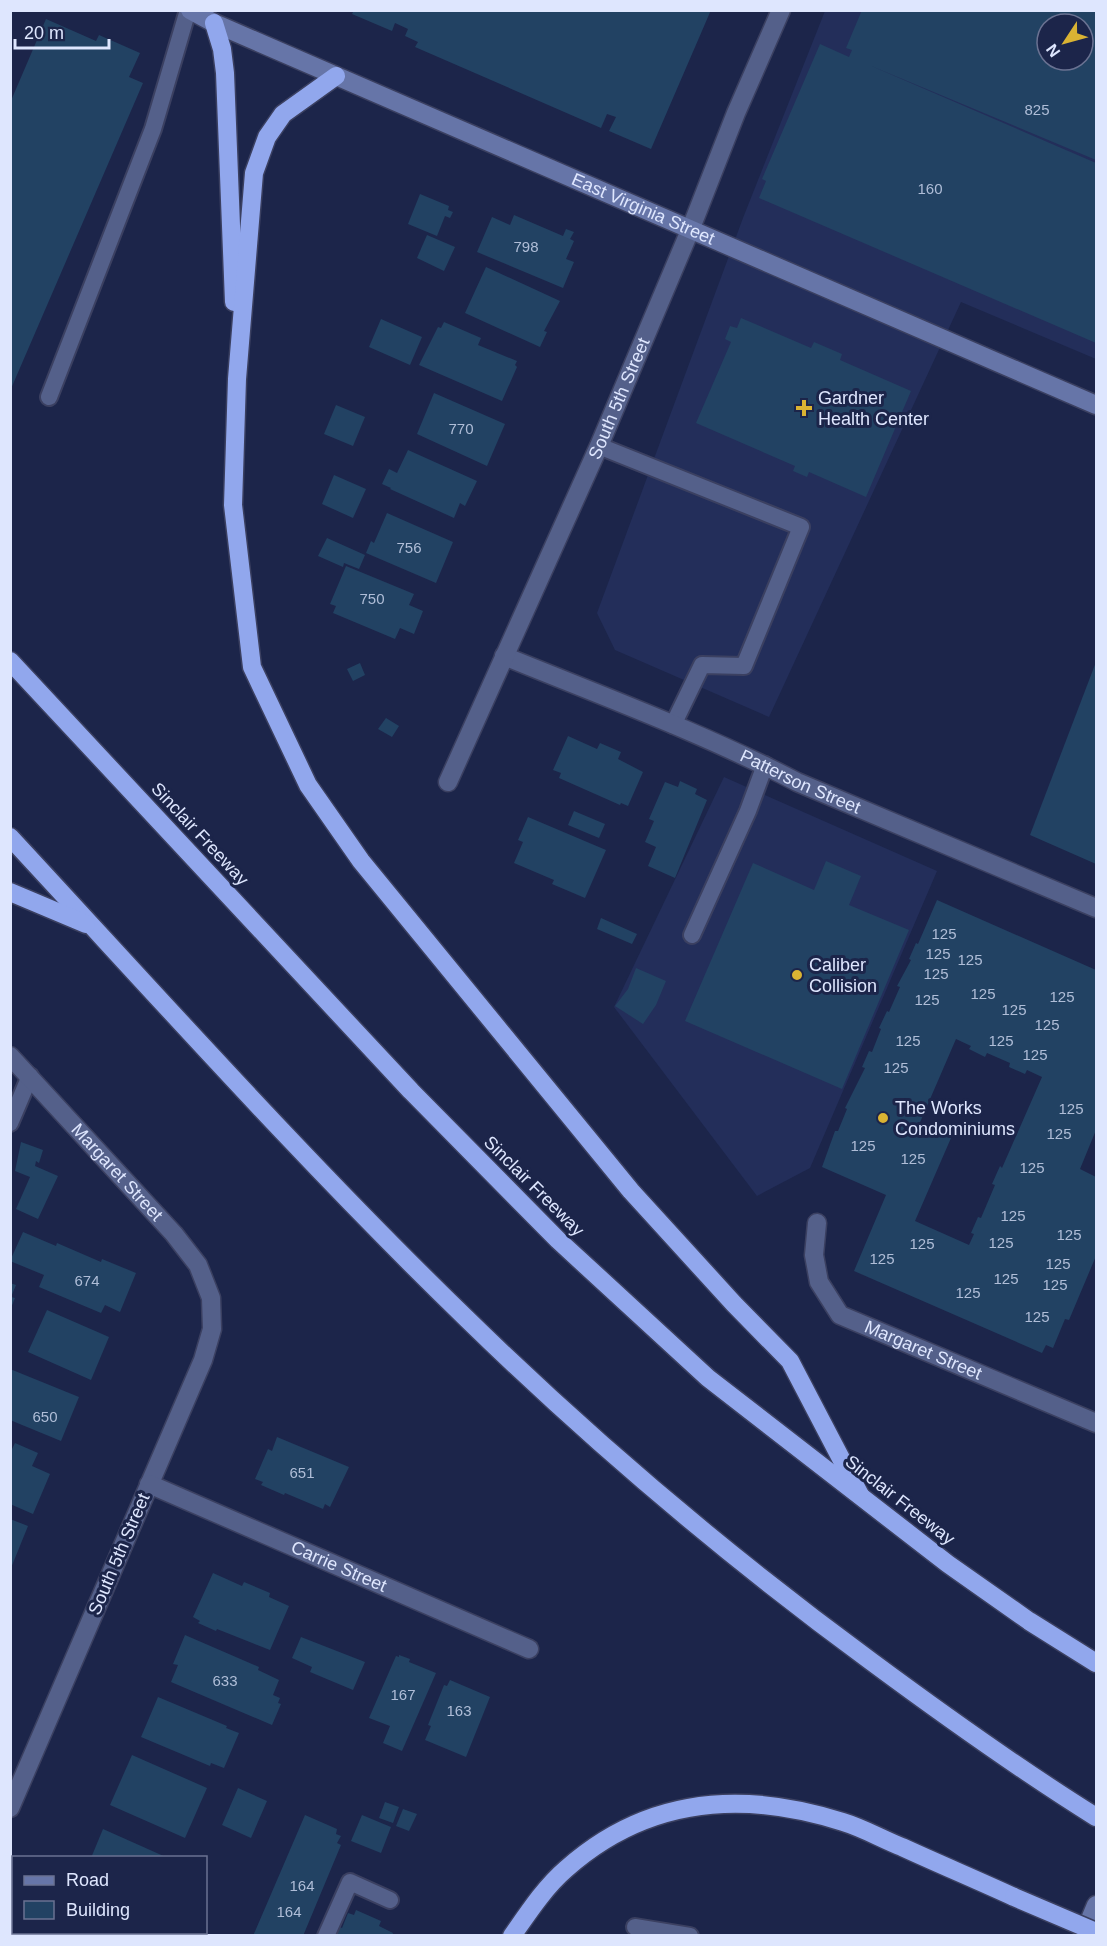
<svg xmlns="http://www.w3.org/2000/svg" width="1107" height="1946" font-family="Helvetica,sans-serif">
<rect width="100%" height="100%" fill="#1c254a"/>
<g fill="#232e5a" fill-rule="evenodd">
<path d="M825 11H1096V359L961 302 769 717 615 650 597 613 743 218ZM1047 24H1083V60H1047Z"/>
<polygon points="724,777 937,871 810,1168 757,1196 614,1007"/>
</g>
<g fill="#224263" fill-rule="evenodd">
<polygon points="354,10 711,10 651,149 609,131 616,117 607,114 601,128 415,47 418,42 405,36 408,29 395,23 392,31 352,14"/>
<path d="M862 10H1096V160L869 65 1096 163V343L759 198 766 181 762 179 820 44 849 57 852 50 846 48ZM1047 24H1083V60H1047Z"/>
<polygon points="46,19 96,41 99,35 140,53 129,77 143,83 10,391 10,103"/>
<polygon points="420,194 449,206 448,210 453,212 450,218 445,216 437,236 408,224"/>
<polygon points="514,215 563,236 566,229 574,232 570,239 574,241 566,259 574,262 563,288 477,252 492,217 510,225"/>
<polygon points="427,235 455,247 444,271 417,258"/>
<polygon points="486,267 560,301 544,331 547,332 540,347 465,313"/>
<polygon points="741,318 811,348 814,342 842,354 840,360 911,391 866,497 809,472 807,477 793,471 795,466 696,423 731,342 725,339 730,326 737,328"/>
<polygon points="381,319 422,337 410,365 369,347"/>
<polygon points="444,322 481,338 478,345 517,361 515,365 517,367 502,401 419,365 438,327 441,328"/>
<polygon points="434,393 505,424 487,466 417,434"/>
<polygon points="336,405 365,417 353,446 324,434"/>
<polygon points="408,450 477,481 465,506 460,503 454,518 390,489 391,488 382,484 389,469 397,473"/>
<polygon points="334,475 366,489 353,518 322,504"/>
<polygon points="387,513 453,542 436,583 366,553 371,541 374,543"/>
<polygon points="327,538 365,555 359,569 344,563 343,567 318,556"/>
<polygon points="346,566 414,594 409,605 423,611 414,634 400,628 395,639 333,613 336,606 330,604"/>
<polygon points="1096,662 1096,864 1030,835"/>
<polygon points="360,663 365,675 353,681 347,669"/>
<polygon points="386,718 399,726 392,737 378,729"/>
<polygon points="568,736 597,749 600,743 621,752 618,759 643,772 628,806 621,803 620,805 559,778 561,773 553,770"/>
<polygon points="680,781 697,789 695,794 707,800 675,878 648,866 656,847 645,842 654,821 649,819 665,782 678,787"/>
<polygon points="574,811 605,824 599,838 568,825"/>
<polygon points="528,817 606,850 585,898 552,884 554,880 514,863 523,842 518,840"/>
<polygon points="826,861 861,876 849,905 909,930 842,1089 685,1021 753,863 814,890"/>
<path d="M937 900 1096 970V1130L1080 1169 1096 1177V1256L1069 1320 1065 1319 1053 1348 1046 1345 1042 1353 854 1271 886 1195 822 1167 835 1131H838L847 1109 845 1108 865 1068 862 1067 869 1051 872 1052 881 1029 879 1028 887 1011 889 1012 900 987 897 986 911 960 909 959 916 943 918 944ZM956 1039 971 1046 969 1049 985 1057 987 1053 1010 1063 1009 1067 1025 1074 1027 1070 1042 1077 1002 1168 1000 1166 992 1184 995 1185 981 1218 978 1217 971 1233 974 1234 969 1245 915 1221 951 1138 934 1131 933 1133 918 1127Z"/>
<polygon points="601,918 637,934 632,944 597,929"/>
<polygon points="636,968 666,981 656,1005 643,1024 615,1006 628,989"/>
<polygon points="21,1142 43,1150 39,1163 36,1161 35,1166 58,1176 38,1219 16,1209 30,1177 15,1171"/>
<polygon points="23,1232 56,1246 57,1243 101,1262 102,1259 136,1273 120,1312 105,1305 101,1313 39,1287 44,1275 10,1261"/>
<polygon points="10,1283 16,1285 11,1297 15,1298 11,1308"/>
<polygon points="47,1310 109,1337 91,1380 28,1352"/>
<polygon points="10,1369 79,1397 61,1441 10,1420"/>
<polygon points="277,1437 349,1467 330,1507 325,1504 323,1509 285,1493 284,1495 261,1485 263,1482 255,1479 268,1449 272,1451"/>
<polygon points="15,1443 38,1453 32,1466 50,1474 33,1514 10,1504 10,1453"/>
<polygon points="10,1519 28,1526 11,1568 10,1568"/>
<polygon points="213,1573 242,1586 244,1582 270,1593 269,1597 289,1606 270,1650 217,1629 216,1631 198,1623 200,1621 193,1617"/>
<polygon points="185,1635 259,1667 258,1670 279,1680 273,1695 280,1698 278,1703 281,1704 272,1725 171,1682 178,1665 173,1664"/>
<polygon points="301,1637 365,1662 353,1690 310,1672 312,1667 292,1658"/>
<polygon points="399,1655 410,1659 409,1662 436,1673 402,1751 383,1743 390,1726 369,1718 396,1656 399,1657"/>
<polygon points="450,1680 490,1697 466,1757 425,1740 431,1726 428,1725 444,1685 447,1686"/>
<polygon points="158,1697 227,1726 226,1728 239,1733 224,1768 211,1763 210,1766 141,1737"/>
<polygon points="132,1755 207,1788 185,1838 110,1805"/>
<polygon points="238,1788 267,1801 251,1838 222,1825"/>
<polygon points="385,1802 399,1807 393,1823 379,1818"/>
<polygon points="403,1809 417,1814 409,1831 396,1826"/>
<polygon points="305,1815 337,1829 336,1834 341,1836 337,1843 341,1845 303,1936 253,1936"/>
<polygon points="362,1815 391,1827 381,1853 351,1841"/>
<polygon points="103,1829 168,1858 91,1858"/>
<polygon points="356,1910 381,1921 379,1926 393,1933 392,1936 334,1936 338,1926 342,1928 348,1913 354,1915"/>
</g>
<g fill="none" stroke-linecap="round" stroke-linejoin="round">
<g stroke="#3b4061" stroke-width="20">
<g id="lane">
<polyline points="49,397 153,129 188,10"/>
<polyline points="599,446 801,527 744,666 702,665 673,725"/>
<polyline points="692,935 748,811 765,765"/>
<polyline points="10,1123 30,1076"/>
<polyline points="635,1927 690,1936"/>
<polyline points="326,1936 350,1882 390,1900"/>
</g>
</g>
<g stroke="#3b4061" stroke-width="21">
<g id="street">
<path id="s1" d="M504 656C602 696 703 733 797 782L1096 908"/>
<path id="s2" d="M448 782 599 446 691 228 736 113 781 10"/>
<path id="s3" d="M10 1056 174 1234 198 1265 211 1298 212 1329 203 1360 10 1808"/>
<path id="s4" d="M817 1223 814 1255 819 1282 840 1315 1096 1423"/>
<path id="s5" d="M149 1484 529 1649"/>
</g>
</g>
<g stroke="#3b4061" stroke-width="21">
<g id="secondary">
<path id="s6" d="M190 10 214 23 1096 405"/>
<polyline points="10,1932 18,1936"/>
<polyline points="1083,1936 1096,1905"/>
</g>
</g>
<g stroke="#3b4061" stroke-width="21">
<g id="highway">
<polyline points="214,23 222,49 225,73 234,302"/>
<polyline points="336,76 283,114 267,137 254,173 237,379 233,505 252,667 308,785 361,861 631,1191 734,1304 790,1361 860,1495"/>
<polyline points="10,661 411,1091 558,1240 708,1378 948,1564 1029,1621 1096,1663"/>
<path d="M10 837C161 1000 308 1165 467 1319 594 1443 729 1557 872 1662 945 1716 1019 1769 1096 1817"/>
<polyline points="10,892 86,924"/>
<path d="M512 1936C528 1913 545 1887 566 1869 647 1797 743 1790 843 1822 863 1828 882 1839 902 1847 939 1864 977 1880 1014 1897"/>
</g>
</g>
<use href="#lane" stroke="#54608a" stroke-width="16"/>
<use href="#street" stroke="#54608a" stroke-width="18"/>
<use href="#secondary" stroke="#6675a8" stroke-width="18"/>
<use href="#highway" stroke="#91a7ed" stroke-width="18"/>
<g stroke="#3b4061" stroke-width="21" stroke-linecap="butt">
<polyline id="highway-bridge" points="1014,1897 1096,1932"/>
</g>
<use href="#highway-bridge" stroke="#91a7ed" stroke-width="18"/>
</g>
<g fill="#dab333" stroke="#1c254a" stroke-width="2">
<path d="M801 399h6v6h6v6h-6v6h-6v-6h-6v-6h6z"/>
<circle cx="797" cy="975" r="6"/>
<circle cx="883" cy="1118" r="6"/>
</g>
<g text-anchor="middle" stroke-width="6" stroke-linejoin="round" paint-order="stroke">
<g font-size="15" fill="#afbdd7">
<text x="1037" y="115">825</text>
<text x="930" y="194">160</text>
<text x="526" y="252">798</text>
<text x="461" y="434">770</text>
<text x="409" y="553">756</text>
<text x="372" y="604">750</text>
<text x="944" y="939">125</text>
<text x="938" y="959">125</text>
<text x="970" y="965">125</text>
<text x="936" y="979">125</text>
<text x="983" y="999">125</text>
<text x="1062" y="1002">125</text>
<text x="927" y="1005">125</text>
<text x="1014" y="1015">125</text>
<text x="1047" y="1030">125</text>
<text x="908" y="1046">125</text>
<text x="1001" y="1046">125</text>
<text x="1035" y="1060">125</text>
<text x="896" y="1073">125</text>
<text x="1071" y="1114">125</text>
<text x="1059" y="1139">125</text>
<text x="863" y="1151">125</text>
<text x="913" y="1164">125</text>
<text x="1032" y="1173">125</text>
<text x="1013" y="1221">125</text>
<text x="1069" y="1240">125</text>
<text x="1001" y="1248">125</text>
<text x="922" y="1249">125</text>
<text x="882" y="1264">125</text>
<text x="1058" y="1269">125</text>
<text x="1006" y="1284">125</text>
<text x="87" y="1286">674</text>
<text x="1055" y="1290">125</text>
<text x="968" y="1298">125</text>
<text x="1037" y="1322">125</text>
<text x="45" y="1422">650</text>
<text x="302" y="1478">651</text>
<text x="225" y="1686">633</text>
<text x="403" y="1700">167</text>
<text x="459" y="1716">163</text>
<text x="302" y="1891">164</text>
<text x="289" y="1917">164</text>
</g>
<g font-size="18" fill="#dee6fe" stroke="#1c254a">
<text dy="6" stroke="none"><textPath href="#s6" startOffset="495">East Virginia Street</textPath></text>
<text dy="6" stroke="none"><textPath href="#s2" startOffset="420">South 5th Street</textPath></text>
<text dy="6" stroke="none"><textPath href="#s1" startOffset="322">Patterson Street</textPath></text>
<text transform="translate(200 834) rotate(47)" y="6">Sinclair Freeway</text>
<text dy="6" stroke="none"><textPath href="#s3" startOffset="158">Margaret Street</textPath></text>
<text transform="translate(534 1186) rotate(45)" y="6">Sinclair Freeway</text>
<text dy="6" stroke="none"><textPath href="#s4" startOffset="189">Margaret Street</textPath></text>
<text transform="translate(900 1500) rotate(38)" y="6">Sinclair Freeway</text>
<text transform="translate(119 1554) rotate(-67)" y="6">South 5th Street</text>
<text dy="6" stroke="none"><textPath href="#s5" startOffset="207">Carrie Street</textPath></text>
</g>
<g font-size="18" fill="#dee6fe" stroke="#1c254a" text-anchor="start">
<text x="818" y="404">Gardner<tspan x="818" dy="21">Health Center</tspan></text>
<text x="809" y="971">Caliber<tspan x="809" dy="21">Collision</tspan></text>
<text x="895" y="1114">The Works<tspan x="895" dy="21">Condominiums</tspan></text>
</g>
</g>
<rect width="1107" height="1946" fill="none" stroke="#dee6fe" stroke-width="24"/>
<rect x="12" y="1856" width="195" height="78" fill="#1c254a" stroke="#6a7292" stroke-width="1.5"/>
<rect x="24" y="1876" width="30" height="9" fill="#6675a8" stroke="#6a7292" stroke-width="1.5"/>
<text x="66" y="1886" font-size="18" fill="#dee6fe">Road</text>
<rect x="24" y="1901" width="30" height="18" fill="#224263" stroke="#6a7292" stroke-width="1.5"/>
<text x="66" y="1916" font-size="18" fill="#dee6fe">Building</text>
<g transform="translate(1065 42) rotate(234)"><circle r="28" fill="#1c254a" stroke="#6a7292" stroke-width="1.5"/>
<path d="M0-4.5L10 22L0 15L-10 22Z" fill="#dab333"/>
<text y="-9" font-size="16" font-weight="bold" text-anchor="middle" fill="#dee6fe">N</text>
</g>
<path d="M15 39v9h94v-9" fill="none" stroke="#dee6fe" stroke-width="3"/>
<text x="24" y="39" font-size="18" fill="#dee6fe" stroke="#1c254a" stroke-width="4.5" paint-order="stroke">20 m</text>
</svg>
